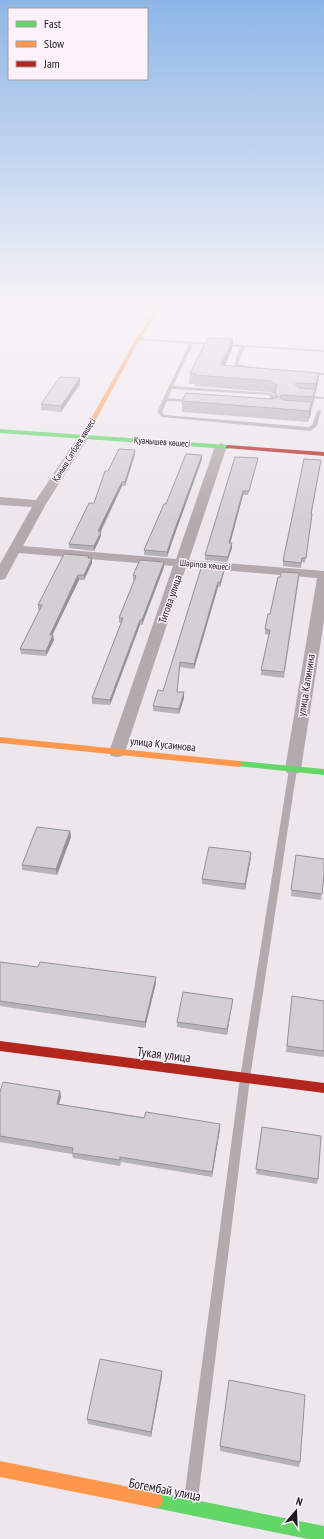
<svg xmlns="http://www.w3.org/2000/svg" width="324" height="1539" font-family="'PT Sans Narrow',sans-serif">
<rect width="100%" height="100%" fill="#ede7ed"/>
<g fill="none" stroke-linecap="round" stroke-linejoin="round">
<g fill="#b4a9ad" fill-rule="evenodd">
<polygon points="136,338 324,350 324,352 245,347 238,364 251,367 251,368 249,369 235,367 234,364 240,347 193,344 173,386 270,393 275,396 272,407 270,408 268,407 270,396 269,395 172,389 168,398 192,400 194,401 192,402 167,401 162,412 165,415 309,427 312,425 317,411 319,410 321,411 317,426 310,431 162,417 157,412 189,344 138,340 136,340"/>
<polygon points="307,372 324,373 324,375 309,374 307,374"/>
<polygon points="302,396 324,397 324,399 304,398 302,398"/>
<polygon points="293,766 297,769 250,1078 198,1499 196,1504 191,1506 186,1504 184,1499 240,1078 289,769"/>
</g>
<polygon fill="#b4a9ad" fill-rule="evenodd" points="84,433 89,436 46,504 23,546 176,559 215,446 221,443 227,446 189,560 324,571 324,621 301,769 299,773 293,774 287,773 285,769 317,578 186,567 125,752 123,756 117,757 111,756 109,752 173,566 19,553 5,579 0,580 0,564 32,507 0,505 0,497 36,500 80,434"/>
<g fill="#63d668" fill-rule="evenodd">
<polygon points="0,429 228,445 231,447 228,449 0,433"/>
<polygon points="239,761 324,769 324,775 236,766 235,764"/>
<polygon points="155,1492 324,1526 324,1539 308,1539 155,1508 149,1506 147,1500 149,1494"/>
</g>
<g fill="#ff974d" fill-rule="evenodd">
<polygon points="159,305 163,305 140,339 87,436 82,437 81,436 136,339"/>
<polygon points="0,737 239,761 243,764 239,767 0,743"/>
<polygon points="0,1461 155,1492 161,1494 163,1500 161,1506 155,1508 0,1477"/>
</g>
<g fill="#b3261e" fill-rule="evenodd">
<polygon points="228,445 324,452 324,456 226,448 226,446"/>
<polygon points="0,1041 324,1083 324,1093 0,1051"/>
</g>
</g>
<g fill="#b5b3b6">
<polygon points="121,305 117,312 99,311 99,307"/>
<polygon points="233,339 232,349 225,366 319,373 318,383 315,395 314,400 312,408 311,408 311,413 308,422 182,412 182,401 271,399 275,398 275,395 270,392 195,386 195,384 189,384 190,373"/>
<polygon points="80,378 80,384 61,412 41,410 41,404"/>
<polygon points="135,454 125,486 122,486 101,532 101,536 94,551 69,548 69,544 94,503 108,471"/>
<polygon points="258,458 257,463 248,495 243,495 230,543 232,543 232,548 227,562 205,560 205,555"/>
<polygon points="202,459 172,542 167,557 144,555 144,550 166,504"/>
<polygon points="321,460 311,514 305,563 302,562 301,568 283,566 283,561"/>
<polygon points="89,558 92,558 92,563 84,580 79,580 52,635 53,635 54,640 46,656 21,654 20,649 40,610 38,610 38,605"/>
<polygon points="202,565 224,572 220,587 218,587 194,669 180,667 177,692 184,692 184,698 179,714 153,711 153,706 163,691"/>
<polygon points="164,567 142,625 140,625 110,705 92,704 92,698 121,623 119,622 119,618 134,580 133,580 133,575"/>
<polygon points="299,578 284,678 261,675 261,670 269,635 265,634 265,629 270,614"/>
<polygon points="70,831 71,837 57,875 22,870 22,865"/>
<polygon points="296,855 324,875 321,900 291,896"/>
<polygon points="251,857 245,890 202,884 202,879"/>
<polygon points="0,962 38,967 156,977 156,983 145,1028 0,1006"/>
<polygon points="292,996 324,1001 324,1057 286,1052"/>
<polygon points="233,999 232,1004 227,1035 177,1027 177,1022"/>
<polygon points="60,1091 61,1097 59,1104 220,1129 212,1177 121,1162 120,1166 73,1158 72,1154 0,1142 0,1092"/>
<polygon points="262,1127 318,1179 317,1184 256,1174"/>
<polygon points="162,1376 151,1437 88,1424 87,1419"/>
<polygon points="220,1446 300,1462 299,1467 220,1451"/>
</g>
<g fill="#949294">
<polygon points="119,305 121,305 117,312 117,308"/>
<polygon points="233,339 232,349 220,376 221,365"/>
<polygon points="319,373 318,383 315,395 316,384"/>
<polygon points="80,378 80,384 61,412 61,406"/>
<polygon points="315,389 314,400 312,408 313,397"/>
<polygon points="312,402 311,413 308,422 309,411"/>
<polygon points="135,450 135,454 125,486 125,482"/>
<polygon points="202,455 202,459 172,542 167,557 167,552 172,537"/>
<polygon points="321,460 320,464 310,518 311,514"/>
<polygon points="122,482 122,486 98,536 98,531"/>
<polygon points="243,491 243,495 229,548 229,543"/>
<polygon points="101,532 101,536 94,551 94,546"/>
<polygon points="232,543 232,548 227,562 228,557"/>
<polygon points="92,558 92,563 84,580 84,575"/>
<polygon points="164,562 164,567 142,625 142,620"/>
<polygon points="225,567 224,572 220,587 220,583"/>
<polygon points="78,575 79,580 50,640 50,635"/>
<polygon points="218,582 218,587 194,669 194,664"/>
<polygon points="140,620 140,625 110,705 110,700"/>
<polygon points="53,635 54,640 46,656 46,651"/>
<polygon points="184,692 184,698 179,714 179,709"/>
<polygon points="70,831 71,837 57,875 56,869"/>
<polygon points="251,852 251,857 245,890 245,884"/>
<polygon points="156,977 156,983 145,1028 145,1022"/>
<polygon points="233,999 232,1004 227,1035 227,1029"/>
<polygon points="60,1091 61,1097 57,1109 57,1104"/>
<polygon points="220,1124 220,1129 212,1177 212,1172"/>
<polygon points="162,1371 162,1376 151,1437 151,1432"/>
</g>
<g fill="#d3d0d4" stroke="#949294">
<polygon points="100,305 119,305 117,308 99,307"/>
<polygon points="208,338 233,339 221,365 319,373 316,384 297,383 295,384 299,388 315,389 313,397 282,395 280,396 282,400 312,402 309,411 182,401 186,393 271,399 278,397 275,393 277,385 271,381 195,375 196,374 190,373"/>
<polygon points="60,377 80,378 61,406 41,404"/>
<polygon points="119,449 135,450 125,482 122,482 98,531 101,532 94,546 69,544 89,503 94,503 105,471 108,471"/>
<polygon points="186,454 202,455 172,537 167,552 144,550 164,504 166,504"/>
<polygon points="235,457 258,458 249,491 243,491 229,543 232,543 228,557 205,555"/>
<polygon points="304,459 321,460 311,514 312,514 306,558 302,558 301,563 283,561"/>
<polygon points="64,554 89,556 88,558 92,558 84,575 78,575 50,635 53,635 46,651 20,649 42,605 38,605"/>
<polygon points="140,560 164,562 142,620 140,620 110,700 92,698 123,618 119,618 136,576 133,575"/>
<polygon points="202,565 225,567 220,583 218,582 194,664 180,662 177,692 184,692 179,709 153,706 158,690 163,691"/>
<polygon points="281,572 299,573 284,672 261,670 270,630 265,629 268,614 270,614 278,577 280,577"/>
<polygon points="37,827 70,831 56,869 22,865"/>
<polygon points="209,847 251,852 245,884 202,879"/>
<polygon points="296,855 324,859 324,875 322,894 291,890"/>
<polygon points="0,962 38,967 40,962 156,977 145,1022 0,1001"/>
<polygon points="183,992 233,999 227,1029 177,1022"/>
<polygon points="292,996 324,1001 324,1051 287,1046"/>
<polygon points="3,1082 60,1091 57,1104 144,1118 146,1112 220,1124 212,1172 120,1157 120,1160 72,1153 73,1148 0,1136 0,1092"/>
<polygon points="262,1127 321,1136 318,1179 256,1169"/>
<polygon points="100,1359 162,1371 151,1432 87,1419"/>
<polygon points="229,1380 305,1395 300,1462 220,1446"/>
</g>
<linearGradient id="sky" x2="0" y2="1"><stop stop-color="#8db6e7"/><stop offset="0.59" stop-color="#f7f4f7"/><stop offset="1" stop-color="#f7f4f7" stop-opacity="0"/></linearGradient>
<rect width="324" height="520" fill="url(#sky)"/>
<g text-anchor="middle" stroke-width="3" stroke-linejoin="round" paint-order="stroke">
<g font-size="9" fill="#1d191d" stroke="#fcf2fc">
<text transform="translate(162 442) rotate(4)" y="3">Қуанышев көшесі</text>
<text transform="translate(74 450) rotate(-58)" y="3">Қаныш Сәтбаев көшесі</text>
<text transform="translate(205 565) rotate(5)" y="3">Шәріпов көшесі</text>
</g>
<g font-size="11" fill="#1d191d" stroke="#fcf2fc">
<text transform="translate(170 599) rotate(-71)" y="4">Титова улица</text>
<text transform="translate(306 685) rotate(-81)" y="4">улица Калинина</text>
<text transform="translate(163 744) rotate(6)" y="4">улица Кусаинова</text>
</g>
<g font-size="13" fill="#1d191d" stroke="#fcf2fc">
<text transform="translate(164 1054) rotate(7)" y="5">Тукая улица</text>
<text transform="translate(165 1489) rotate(11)" y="5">Богембай улица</text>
</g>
</g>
<rect x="8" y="8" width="140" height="72" fill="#fcf2fc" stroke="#a39ba3"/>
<rect x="16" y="21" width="20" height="6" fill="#63d668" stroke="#a39ba3"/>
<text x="44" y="28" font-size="12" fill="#1d191d">Fast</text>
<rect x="16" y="41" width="20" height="6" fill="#ff974d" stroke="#a39ba3"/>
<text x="44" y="48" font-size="12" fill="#1d191d">Slow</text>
<rect x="16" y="61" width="20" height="6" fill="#b3261e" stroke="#a39ba3"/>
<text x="44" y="68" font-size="12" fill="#1d191d">Jam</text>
<g transform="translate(296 1511) rotate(19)" stroke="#fcf2fc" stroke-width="3" paint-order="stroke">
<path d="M0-3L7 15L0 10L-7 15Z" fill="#1d191d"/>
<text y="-6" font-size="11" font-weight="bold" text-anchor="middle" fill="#1d191d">N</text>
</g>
</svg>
